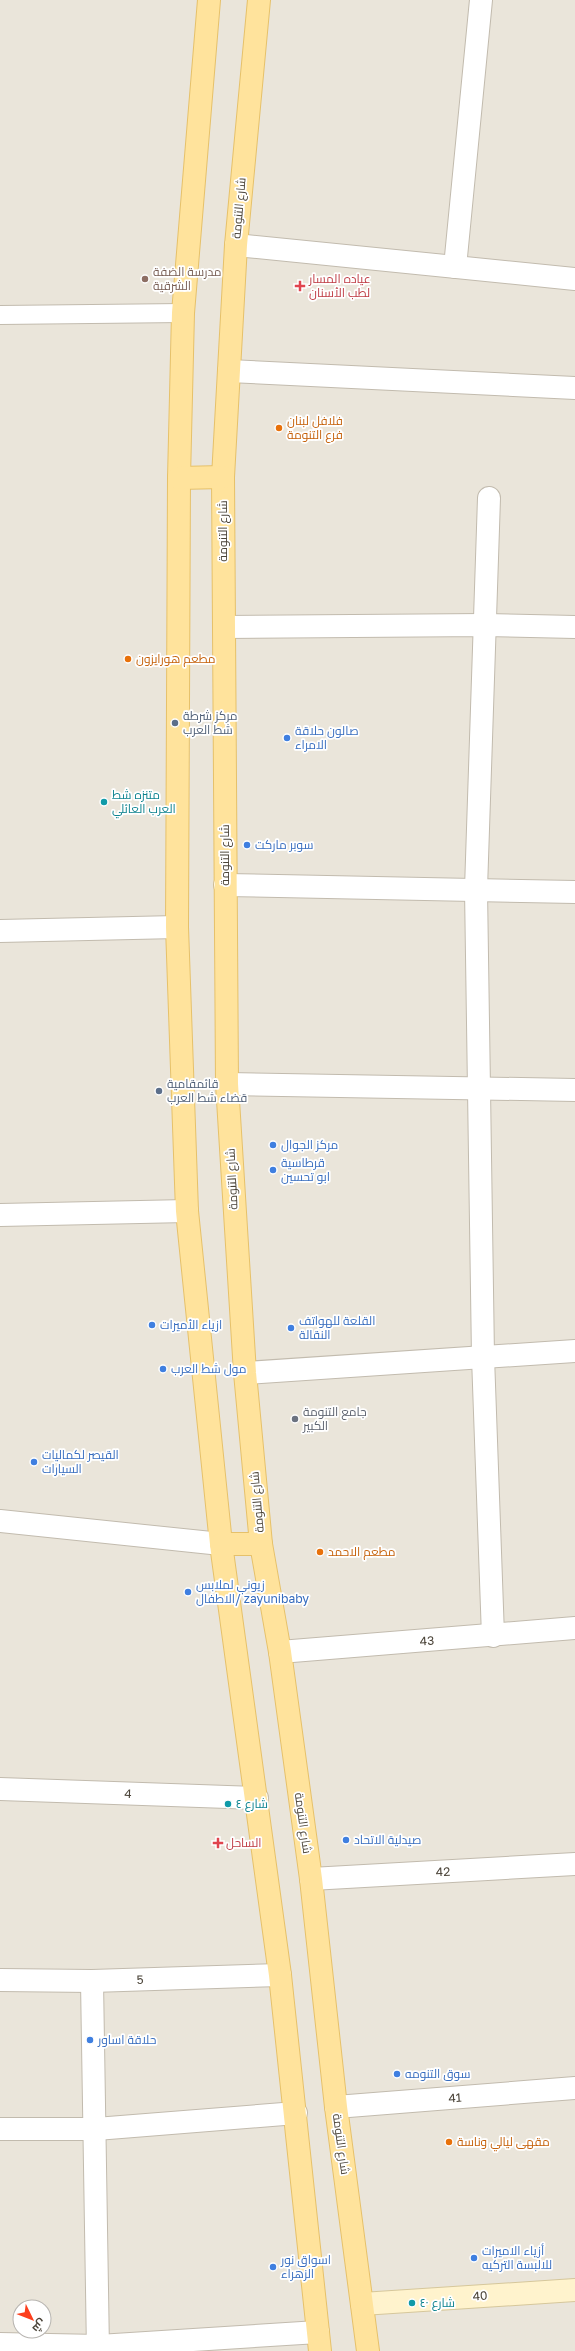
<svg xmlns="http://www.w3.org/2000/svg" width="575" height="2351" font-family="'Golos Text',Cairo,sans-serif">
<rect width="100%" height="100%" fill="#f6f3ec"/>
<path fill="#eae5da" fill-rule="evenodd" d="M0 0H575V2351H0ZM20 2307H44V2331H20Z"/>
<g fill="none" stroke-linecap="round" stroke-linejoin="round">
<g stroke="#c2bbae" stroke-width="20">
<polyline id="lane" points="0,315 183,313"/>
</g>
<g stroke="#c2bbae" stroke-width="24">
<g id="street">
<polyline points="236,245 575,279"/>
<polyline points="455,267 481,0"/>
<polyline points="229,371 575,388"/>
<polyline points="489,498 476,889 483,1357 493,1636"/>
<polyline points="224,627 485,625 575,627"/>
<polyline points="225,885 575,892"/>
<polyline points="0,931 177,927"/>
<polyline points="227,1084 575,1090"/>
<polyline points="0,1215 187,1211"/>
<polyline points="245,1373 575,1351"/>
<polyline points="0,1521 221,1544"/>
<polyline points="280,1652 575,1628"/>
<polyline points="0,1789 257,1798"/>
<polyline points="311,1879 575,1864"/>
<polyline points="0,1980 92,1981 280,1975"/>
<polyline points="92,1981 98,2351"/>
<polyline points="336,2107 575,2088"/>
<polyline points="0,2129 96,2129 296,2113"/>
<polyline points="0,2344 99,2346 318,2332"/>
</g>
</g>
<g stroke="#d6c79b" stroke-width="24">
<polyline id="secondary" points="362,2304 575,2290"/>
</g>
<g stroke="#e6c16a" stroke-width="24">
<g id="primary">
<polyline points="209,0 183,313 179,478 177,927 187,1211 221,1544 280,1975 320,2351"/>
<polyline points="259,0 236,245 223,477 227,1084 245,1373 261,1544 280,1652 311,1879 336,2107 368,2351"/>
<polyline points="179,478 223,477"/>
<polyline points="221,1544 261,1544"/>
</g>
</g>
<use href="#lane" stroke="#fff" stroke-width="18"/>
<use href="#street" stroke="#fff" stroke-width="22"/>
<use href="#secondary" stroke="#fff3cd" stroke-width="22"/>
<use href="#primary" stroke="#ffe39c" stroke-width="22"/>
</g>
<circle fill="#8d6e63" stroke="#fff" stroke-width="1.5" cx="145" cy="279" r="4"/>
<g fill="#e0444e" stroke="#fff" stroke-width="1.5">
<path d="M298 280h4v4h4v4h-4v4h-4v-4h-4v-4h4z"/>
<path d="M216 1837h4v4h4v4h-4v4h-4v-4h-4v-4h4z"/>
</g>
<g fill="#e8710a" stroke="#fff" stroke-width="1.5">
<circle cx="279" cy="428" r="4"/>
<circle cx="128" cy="659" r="4"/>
<circle cx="320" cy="1552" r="4"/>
<circle cx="449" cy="2142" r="4"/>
</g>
<g fill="#5c6f8a" stroke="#fff" stroke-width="1.5">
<circle cx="175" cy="723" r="4"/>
<circle cx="159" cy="1091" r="4"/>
</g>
<g fill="#3f7fe0" stroke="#fff" stroke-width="1.5">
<circle cx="287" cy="738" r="4"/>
<circle cx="247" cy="845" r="4"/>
<circle cx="273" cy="1145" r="4"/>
<circle cx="273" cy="1170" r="4"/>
<circle cx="152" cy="1325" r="4"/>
<circle cx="291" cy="1328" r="4"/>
<circle cx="163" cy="1369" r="4"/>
<circle cx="34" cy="1462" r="4"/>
<circle cx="188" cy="1592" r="4"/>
<circle cx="346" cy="1840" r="4"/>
<circle cx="90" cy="2040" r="4"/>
<circle cx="397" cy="2074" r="4"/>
<circle cx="474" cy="2258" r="4"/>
<circle cx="273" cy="2267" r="4"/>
</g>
<g fill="#0f9aa8" stroke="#fff" stroke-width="1.5">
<circle cx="104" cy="802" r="4"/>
<circle cx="228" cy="1804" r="4"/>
<circle cx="412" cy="2303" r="4"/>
</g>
<circle fill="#6b7280" stroke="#fff" stroke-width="1.5" cx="295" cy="1419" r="4"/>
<g text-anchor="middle" stroke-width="3.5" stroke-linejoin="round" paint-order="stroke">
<g font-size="12" fill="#4b4439" stroke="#fff">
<text transform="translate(239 208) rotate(-85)" y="4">شارع التنومة</text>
<text transform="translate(223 531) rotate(-90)" y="4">شارع التنومة</text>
<text transform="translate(225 855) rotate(-90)" y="4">شارع التنومة</text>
<text transform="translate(232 1179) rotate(-93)" y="4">شارع التنومة</text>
<text transform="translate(257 1502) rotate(-95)" y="4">شارع التنومة</text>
<text transform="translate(427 1641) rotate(-4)" y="4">43</text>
<text transform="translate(128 1794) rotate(2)" y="4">4</text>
<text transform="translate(303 1823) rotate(82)" y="4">شارع التنومة</text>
<text transform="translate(443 1872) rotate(-3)" y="4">42</text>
<text transform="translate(140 1980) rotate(-2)" y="4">5</text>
<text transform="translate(455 2098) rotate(-4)" y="4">41</text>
<text transform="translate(341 2144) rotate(82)" y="4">شارع التنومة</text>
<text transform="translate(480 2296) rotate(-4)" y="4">40</text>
</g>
<g font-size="12" fill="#785e54" stroke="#fff" text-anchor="start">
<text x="153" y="276">مدرسة الضفة<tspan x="153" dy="14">الشرقية</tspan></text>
</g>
<g font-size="12" fill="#be3a42" stroke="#fff" text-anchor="start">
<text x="309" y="283">عياده المسار<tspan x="309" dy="14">لطب الأسنان</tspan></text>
<text x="226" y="1847">الساحل</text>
</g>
<g font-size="12" fill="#c56008" stroke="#fff" text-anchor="start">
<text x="287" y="425">فلافل لبنان<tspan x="287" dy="14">فرع التنومة</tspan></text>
<text x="136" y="663">مطعم هورايزون</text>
<text x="328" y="1556">مطعم الاحمد</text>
<text x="457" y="2146">مقهى ليالي وناسة</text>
</g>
<g font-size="12" fill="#4e5e75" stroke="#fff" text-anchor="start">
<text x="183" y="720">مركز شرطة<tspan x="183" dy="14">شط العرب</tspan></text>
<text x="167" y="1088">قائمقامية<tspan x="167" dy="14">قضاء شط العرب</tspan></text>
</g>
<g font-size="12" fill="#366cbe" stroke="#fff" text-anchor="start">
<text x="295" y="735">صالون حلاقة<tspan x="295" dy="14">الامراء</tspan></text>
<text x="255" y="849">سوبر ماركت</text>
<text x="281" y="1149">مركز الجوال</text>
<text x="281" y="1167">قرطاسية<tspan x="281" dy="14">ابو تحسين</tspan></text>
<text x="299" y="1325">القلعة للهواتف<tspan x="299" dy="14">النقالة</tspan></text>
<text x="160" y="1329">ازياء الأميرات</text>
<text x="171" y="1373">مول شط العرب</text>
<text x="42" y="1459">القيصر لكماليات<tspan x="42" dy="14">السيارات</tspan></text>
<text x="196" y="1589">زيوني لملابس<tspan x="196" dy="14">الاطفال/ zayunibaby</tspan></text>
<text x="354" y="1844">صيدلية الاتحاد</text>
<text x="98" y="2044">حلاقة اساور</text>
<text x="405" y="2078">سوق التنومه</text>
<text x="482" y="2255">أزياء الاميرات<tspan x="482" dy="14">للالبسة التركيه</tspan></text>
<text x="281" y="2264">اسواق نور<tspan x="281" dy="14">الزهراء</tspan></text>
</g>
<g font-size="12" fill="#0d838f" stroke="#fff" text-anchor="start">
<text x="112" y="799">متنزه شط<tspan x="112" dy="14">العرب العائلي</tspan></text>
<text x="236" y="1808">شارع ٤</text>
<text x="420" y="2307">شارع ٤٠</text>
</g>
<g font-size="12" fill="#5b616d" stroke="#fff" text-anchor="start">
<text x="303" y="1416">جامع التنومة<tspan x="303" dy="14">الكبير</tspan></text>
</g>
</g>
<g transform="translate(32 2319) rotate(133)"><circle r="19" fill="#ffffff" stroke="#b7b4b0"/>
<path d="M0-3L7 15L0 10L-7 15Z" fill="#fc3f1d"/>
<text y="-6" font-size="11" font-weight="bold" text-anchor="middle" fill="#4b4439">ش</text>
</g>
</svg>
